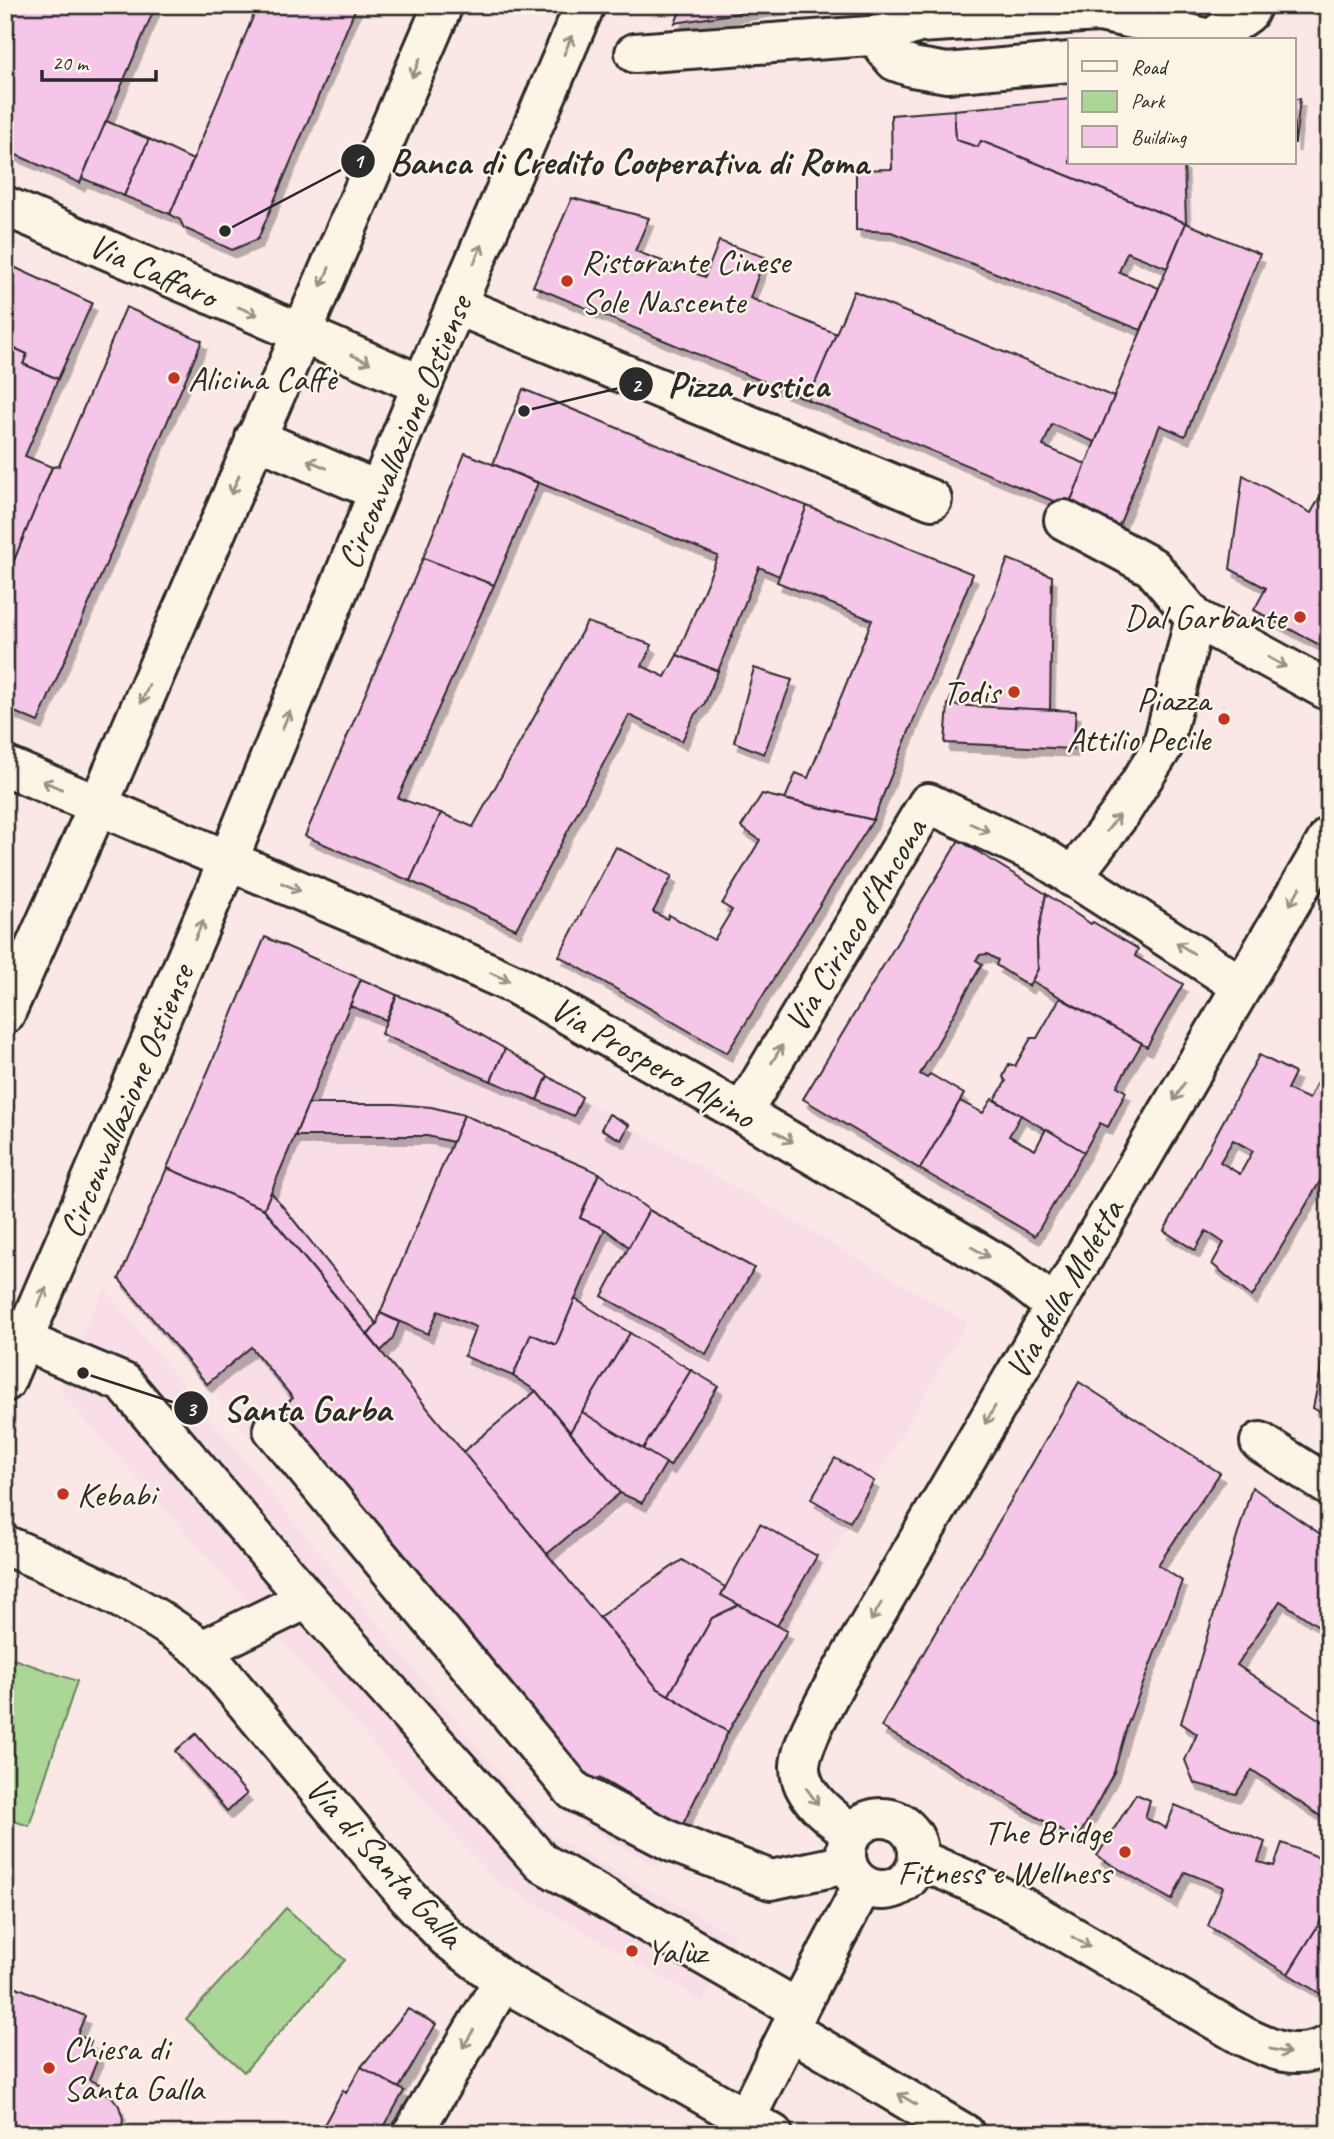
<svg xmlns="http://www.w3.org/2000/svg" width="1334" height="2139" font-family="Caveat,sans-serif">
<defs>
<filter id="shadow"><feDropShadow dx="4.5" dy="8" stdDeviation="0" flood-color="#0004"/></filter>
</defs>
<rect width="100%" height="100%" fill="#fae7e6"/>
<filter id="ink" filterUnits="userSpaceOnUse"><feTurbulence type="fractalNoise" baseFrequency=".0143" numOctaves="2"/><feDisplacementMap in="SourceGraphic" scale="14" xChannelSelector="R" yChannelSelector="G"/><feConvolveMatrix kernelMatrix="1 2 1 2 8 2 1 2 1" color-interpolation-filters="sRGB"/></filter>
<g filter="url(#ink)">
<g fill="#f9dde7">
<polygon points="265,937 451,1017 608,1114 967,1322 728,1732 682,1826 658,1868 564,1813 119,1279"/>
<polygon points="105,1289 549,1835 735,1936 703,2001 493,1878 60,1391 87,1323"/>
</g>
<g fill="#aad796" stroke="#6a8160" stroke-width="2">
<polygon points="5,1656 77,1681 29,1826 5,1818"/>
<polygon points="286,1908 345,1960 244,2072 186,2019"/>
</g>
<g fill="#f6c6e8" stroke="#2b2b2b" stroke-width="2" fill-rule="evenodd" filter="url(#shadow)">
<polygon points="5,5 156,5 80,183 5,150"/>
<polygon points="258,5 357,5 258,239 232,250 184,228 180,220 170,214"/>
<polygon points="683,5 789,5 675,23"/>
<polygon points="1070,99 1070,163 1184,163 1186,223 981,141 978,147 956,140 954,110"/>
<polygon points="1294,99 1300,99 1295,143 1294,143"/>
<polygon points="954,110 956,140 978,147 981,141 1186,223 1167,268 1127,252 1119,272 1159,288 1141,330 891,232 856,230 856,170 892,169 891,115"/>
<polygon points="106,121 149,139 124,196 82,178"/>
<polygon points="149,139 193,160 170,214 124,196"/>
<polygon points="572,198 649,218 635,251 705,277 719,241 765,257 750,298 837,334 808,400 533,286"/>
<polygon points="1186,223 1260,254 1185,436 1160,425 1118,528 1068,507"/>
<polygon points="5,263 92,303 58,379 23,364 27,354 5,344"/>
<polygon points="854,291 1114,397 1095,442 1052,424 1043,446 1086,464 1068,507 808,400"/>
<polygon points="126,307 202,341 38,722 5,708 5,582 52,467 59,466"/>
<polygon points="5,344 27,354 23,364 58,379 25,456 52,467 8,575 5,574"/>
<polygon points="523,389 807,506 779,576 759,567 718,671 677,655 718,556 493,464"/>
<polygon points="465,453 538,483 494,585 423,558"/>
<polygon points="1243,475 1311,513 1325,488 1329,490 1329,556 1322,568 1329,571 1329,650 1254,610 1266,588 1230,569"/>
<polygon points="807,506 973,574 873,820 785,799 796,773 808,778 872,620 777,582"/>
<polygon points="423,558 494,585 398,798 441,813 410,881 305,836"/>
<polygon points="1008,559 1052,576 1050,710 948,705"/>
<polygon points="587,622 652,645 642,666 665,677 677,655 718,671 704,705 695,714 682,741 629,715 516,929 410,881 441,813 473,827"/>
<polygon points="754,668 792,680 764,754 734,742"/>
<polygon points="948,705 1076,711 1073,749 945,743"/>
<polygon points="762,794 873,820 727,1053 559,956 616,847 672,876 653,912 667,919 669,915 714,940 732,910 722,904 760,840 741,827"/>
<polygon points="959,840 1046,894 1037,940 1038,969 1029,986 996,965 998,960 987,954 980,955 976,960 982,964 920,1074 927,1078 930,1074 964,1094 920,1169 803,1099"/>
<polygon points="1046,894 1091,924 1093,922 1138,949 1135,956 1183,984 1147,1047 1032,981 1038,969 1037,940"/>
<polygon points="265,937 361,979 264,1209 167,1168"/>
<polygon points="361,979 397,995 386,1020 350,1006"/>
<polygon points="397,995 451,1017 505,1049 491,1081 381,1034"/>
<polygon points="1060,998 1142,1043 1117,1086 1126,1092 1108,1127 1100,1123 1084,1152 995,1100 1006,1081 1003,1077 1009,1064 1015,1066 1031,1038 1037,1038"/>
<polygon points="505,1049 548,1076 537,1100 491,1081"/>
<path d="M1259 1055 1295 1073 1287 1089 1309 1099 1317 1082 1329 1088V1166L1252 1297 1212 1264 1224 1243 1206 1231 1195 1250 1164 1231ZM1233 1140 1253 1151 1240 1174 1220 1162Z"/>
<polygon points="548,1076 582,1097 574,1116 537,1100"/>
<polygon points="992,1099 1021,1115 1009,1136 1035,1150 1046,1129 1084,1152 1035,1236 920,1169 960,1101 983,1113"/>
<polygon points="308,1104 395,1104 431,1107 464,1115 453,1142 427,1136 295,1136"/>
<polygon points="609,1114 629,1125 621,1140 601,1129"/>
<polygon points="464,1115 599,1173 580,1218 605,1229 556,1345 531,1334 513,1376 464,1356 476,1327 438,1311 428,1334 380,1313"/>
<polygon points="167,1168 264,1209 657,1688 728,1732 682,1826 599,1778 586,1784 280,1409 293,1398 251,1347 207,1384 119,1279"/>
<polygon points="599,1173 649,1210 629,1247 605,1229 580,1218"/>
<polygon points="271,1192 377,1324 368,1335 264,1209"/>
<polygon points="649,1210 754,1268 706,1354 602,1296"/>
<polygon points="575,1299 630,1333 570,1432 536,1391 513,1376 531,1334 556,1345"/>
<polygon points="380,1313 399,1322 392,1340 381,1351 368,1335 377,1324"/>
<polygon points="630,1333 691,1370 643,1449 582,1412"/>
<polygon points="1329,1353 1329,1417 1313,1408 1322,1364"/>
<polygon points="691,1370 718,1386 670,1466 643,1449"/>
<polygon points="1079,1382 1220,1473 1158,1565 1182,1581 1127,1726 1114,1772 1077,1840 881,1727"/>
<polygon points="536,1391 620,1493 547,1554 463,1452"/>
<polygon points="582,1412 666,1463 642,1503 620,1493 570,1432"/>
<polygon points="835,1458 874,1481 850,1522 811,1499"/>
<polygon points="1252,1487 1329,1540 1329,1633 1280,1601 1237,1665 1329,1726 1329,1822 1252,1770 1236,1794 1194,1783 1185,1760 1197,1734 1181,1723"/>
<polygon points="760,1524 817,1556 777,1626 721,1595"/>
<polygon points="682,1560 725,1587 721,1595 739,1605 712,1618 669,1695 657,1688 599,1617"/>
<polygon points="739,1605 787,1631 728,1732 669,1695 712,1618"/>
<polygon points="196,1734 247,1794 227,1811 175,1751"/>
<polygon points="1136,1794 1150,1800 1145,1818 1166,1828 1175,1805 1265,1842 1258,1862 1274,1866 1282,1843 1329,1861 1329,1908 1288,1974 1208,1926 1223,1887 1185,1872 1172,1900 1097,1856"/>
<polygon points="1329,1843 1329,1861 1320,1858"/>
<polygon points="1329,1908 1329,1999 1288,1974"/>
<polygon points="12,1985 85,2016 77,2035 91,2041 87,2050 99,2056 89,2080 107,2087 105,2093 112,2097 119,2106 123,2119 121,2134 5,2134 5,2001"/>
<polygon points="408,2009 436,2024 399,2088 361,2067"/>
<polygon points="361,2067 404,2091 380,2134 319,2134 343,2090 346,2093"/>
</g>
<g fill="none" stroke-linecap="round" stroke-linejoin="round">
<g stroke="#2b2b2b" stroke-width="44">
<g id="minor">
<polyline points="883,35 919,23 1099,12 1152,23 1211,40"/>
<polyline points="1210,40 1248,13 1252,5"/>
<polyline points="635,53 883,35 885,49 895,61 912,67 947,73 1070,62"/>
<polyline points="5,206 422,385"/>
<polyline points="456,305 932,500"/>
<polyline points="255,438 378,491"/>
<polyline points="1064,520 1152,567 1195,618 1329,691"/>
<polyline points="5,766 402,934 516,985 742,1113 1012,1272 1054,1306"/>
<polyline points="1072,877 1120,814 1162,748 1195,618"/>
<polyline points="742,1113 928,803 1041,856 1242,986"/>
<polyline points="5,1333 124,1383 307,1599 541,1862 798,2009"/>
<polyline points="273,1429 574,1791 672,1842 771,1880 847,1864"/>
<polyline points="1260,1442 1329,1486"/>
<path d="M5 1545C74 1575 143 1604 202 1650L408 1897 447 1938 503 1981 773 2134"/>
<polyline points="202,1650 307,1599"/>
<circle cx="882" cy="1854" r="36"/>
<path d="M852 1833C831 1818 799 1795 800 1766 801 1743 826 1701 837 1680L1329 837"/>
<path d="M918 1859 969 1881 1022 1907 1243 2036C1273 2051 1296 2061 1329 2045"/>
<polyline points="790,2030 965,2134"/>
<polyline points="412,2134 503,1981"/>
<polyline points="738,2134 790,2030 798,2009 863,1885"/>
</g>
</g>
<g stroke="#2b2b2b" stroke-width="44">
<g id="major">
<polyline points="5,1014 98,806 443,5"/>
<polyline points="5,1382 228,861 422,385 585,5"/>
</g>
</g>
<use href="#minor" stroke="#fcf5e5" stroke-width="38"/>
<use href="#major" stroke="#fcf5e5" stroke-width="38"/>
</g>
<defs><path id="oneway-shaft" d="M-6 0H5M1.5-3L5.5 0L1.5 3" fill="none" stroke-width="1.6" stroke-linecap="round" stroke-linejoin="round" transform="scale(1.75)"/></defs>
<g stroke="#949088">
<use href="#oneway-shaft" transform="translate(568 45) rotate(-67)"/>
<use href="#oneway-shaft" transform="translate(416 68) rotate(113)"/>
<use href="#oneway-shaft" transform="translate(478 254) rotate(-67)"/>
<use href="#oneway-shaft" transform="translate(325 277) rotate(114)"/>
<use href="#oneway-shaft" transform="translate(248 311) rotate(22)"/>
<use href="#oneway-shaft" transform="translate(361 359) rotate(24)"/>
<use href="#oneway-shaft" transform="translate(317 464) rotate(-157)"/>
<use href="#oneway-shaft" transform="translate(235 485) rotate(113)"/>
<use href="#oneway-shaft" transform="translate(1277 662) rotate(29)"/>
<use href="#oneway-shaft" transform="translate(145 694) rotate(113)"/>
<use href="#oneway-shaft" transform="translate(286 720) rotate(-68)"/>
<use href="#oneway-shaft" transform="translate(52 785) rotate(-157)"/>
<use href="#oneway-shaft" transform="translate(1113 823) rotate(-52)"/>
<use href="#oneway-shaft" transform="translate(980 828) rotate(25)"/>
<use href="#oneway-shaft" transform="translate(291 887) rotate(23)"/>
<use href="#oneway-shaft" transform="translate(1295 896) rotate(120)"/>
<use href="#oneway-shaft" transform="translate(199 930) rotate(-67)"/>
<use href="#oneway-shaft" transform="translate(1185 948) rotate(-148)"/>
<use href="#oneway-shaft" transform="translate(500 977) rotate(24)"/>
<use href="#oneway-shaft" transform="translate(777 1054) rotate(-59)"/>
<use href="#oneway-shaft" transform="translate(1179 1092) rotate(120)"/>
<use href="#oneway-shaft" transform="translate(784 1137) rotate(30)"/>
<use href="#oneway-shaft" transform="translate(980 1252) rotate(30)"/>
<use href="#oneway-shaft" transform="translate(42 1297) rotate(-66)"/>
<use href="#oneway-shaft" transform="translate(990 1415) rotate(120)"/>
<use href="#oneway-shaft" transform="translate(876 1612) rotate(120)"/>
<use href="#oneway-shaft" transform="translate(812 1796) rotate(54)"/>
<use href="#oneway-shaft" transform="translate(1081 1942) rotate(30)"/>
<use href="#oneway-shaft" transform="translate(468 2039) rotate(121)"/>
<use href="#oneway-shaft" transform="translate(1280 2051) rotate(12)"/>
<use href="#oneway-shaft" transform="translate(907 2099) rotate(-149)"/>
</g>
</g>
<g fill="#c8321e" stroke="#fcf5e5" stroke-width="2.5">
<circle cx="567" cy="281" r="7"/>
<circle cx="174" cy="378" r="7"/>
<circle cx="1300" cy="617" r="7"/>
<circle cx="1014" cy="692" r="7"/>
<circle cx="1224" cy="719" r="7"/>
<circle cx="63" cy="1494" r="7"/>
<circle cx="1125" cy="1852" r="7"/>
<circle cx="632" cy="1951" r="7"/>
<circle cx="49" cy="2068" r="7"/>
</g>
<g text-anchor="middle" stroke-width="5" stroke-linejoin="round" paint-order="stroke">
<g font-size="35" fill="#2b2b2b" stroke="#fcf5e5" text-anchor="start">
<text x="581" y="273">Ristorante Cinese<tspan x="581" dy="40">Sole Nascente</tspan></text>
<text x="188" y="390">Alicina Caffè</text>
<text x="1286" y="629" text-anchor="end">Dal Garbante</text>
<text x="1000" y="704" text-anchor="end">Todis</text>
<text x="1210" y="711" text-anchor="end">Piazza<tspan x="1210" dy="40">Attilio Pecile</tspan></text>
<text x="77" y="1506">Kebabi</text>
<text x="1111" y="1844" text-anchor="end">The Bridge<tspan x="1111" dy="40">Fitness e Wellness</tspan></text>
<text x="646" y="1963">Yalùz</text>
<text x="63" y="2060">Chiesa di<tspan x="63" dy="40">Santa Galla</tspan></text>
</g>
<g font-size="35" fill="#2b2b2b" stroke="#fcf5e5">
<text transform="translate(153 270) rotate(24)" y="12">Via Caffaro</text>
<text transform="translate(404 432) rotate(-67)" y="12">Circonvallazione Ostiense</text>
<text transform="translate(855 925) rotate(-59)" y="12">Via Ciriaco d'Ancona</text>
<text transform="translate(653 1062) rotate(30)" y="12">Via Prospero Alpino</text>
<text transform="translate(126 1101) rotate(-67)" y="12">Circonvallazione Ostiense</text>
<text transform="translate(1064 1289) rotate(-60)" y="12">Via della Moletta</text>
<text transform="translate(385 1862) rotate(48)" y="12">Via di Santa Galla</text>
</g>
</g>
<path fill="none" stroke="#2b2b2b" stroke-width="2.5" d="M225 231L358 161M524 411L636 384M83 1373L191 1408"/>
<g fill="#2b2b2b" stroke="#fcf5e5" stroke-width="2.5">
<circle cx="225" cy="231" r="7"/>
<circle cx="524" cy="411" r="7"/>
<circle cx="83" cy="1373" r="7"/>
<circle cx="358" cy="161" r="18"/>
<circle cx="636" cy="384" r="18"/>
<circle cx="191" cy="1408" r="18"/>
</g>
<g font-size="21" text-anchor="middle" font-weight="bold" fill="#fff">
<text x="358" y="168">1</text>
<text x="636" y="392">2</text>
<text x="191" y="1416">3</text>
</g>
<g font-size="37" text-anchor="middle" font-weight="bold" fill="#2b2b2b" stroke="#fcf5e5" stroke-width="5" stroke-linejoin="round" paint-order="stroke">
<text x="629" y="174">Banca di Credito Cooperativa di Roma</text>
<text x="748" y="397">Pizza rustica</text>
<text x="307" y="1421">Santa Garba</text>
</g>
<rect width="1334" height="2139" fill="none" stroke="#fcf5e5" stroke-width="28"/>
<rect x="14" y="14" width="1306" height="2111" fill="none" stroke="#2b2b2b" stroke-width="2.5" filter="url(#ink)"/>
<rect x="1068" y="38" width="228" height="126" fill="#fcf5e5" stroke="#a8a49b" stroke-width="2"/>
<rect x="1082" y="61" width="35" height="10" fill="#fcf5e5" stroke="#a8a49b" stroke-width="2"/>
<text x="1131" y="74" font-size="21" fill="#2b2b2b">Road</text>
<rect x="1082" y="91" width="35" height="21" fill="#aad796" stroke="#a8a49b" stroke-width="2"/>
<text x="1131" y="108" font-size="21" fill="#2b2b2b">Park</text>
<rect x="1082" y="126" width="35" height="21" fill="#f6c6e8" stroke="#a8a49b" stroke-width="2"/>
<text x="1131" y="144" font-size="21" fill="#2b2b2b">Building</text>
<path d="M42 70v10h114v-10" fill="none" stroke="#2b2b2b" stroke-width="3.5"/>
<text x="52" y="70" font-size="21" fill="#2b2b2b" stroke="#fcf5e5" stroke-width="5" paint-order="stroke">20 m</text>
</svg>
